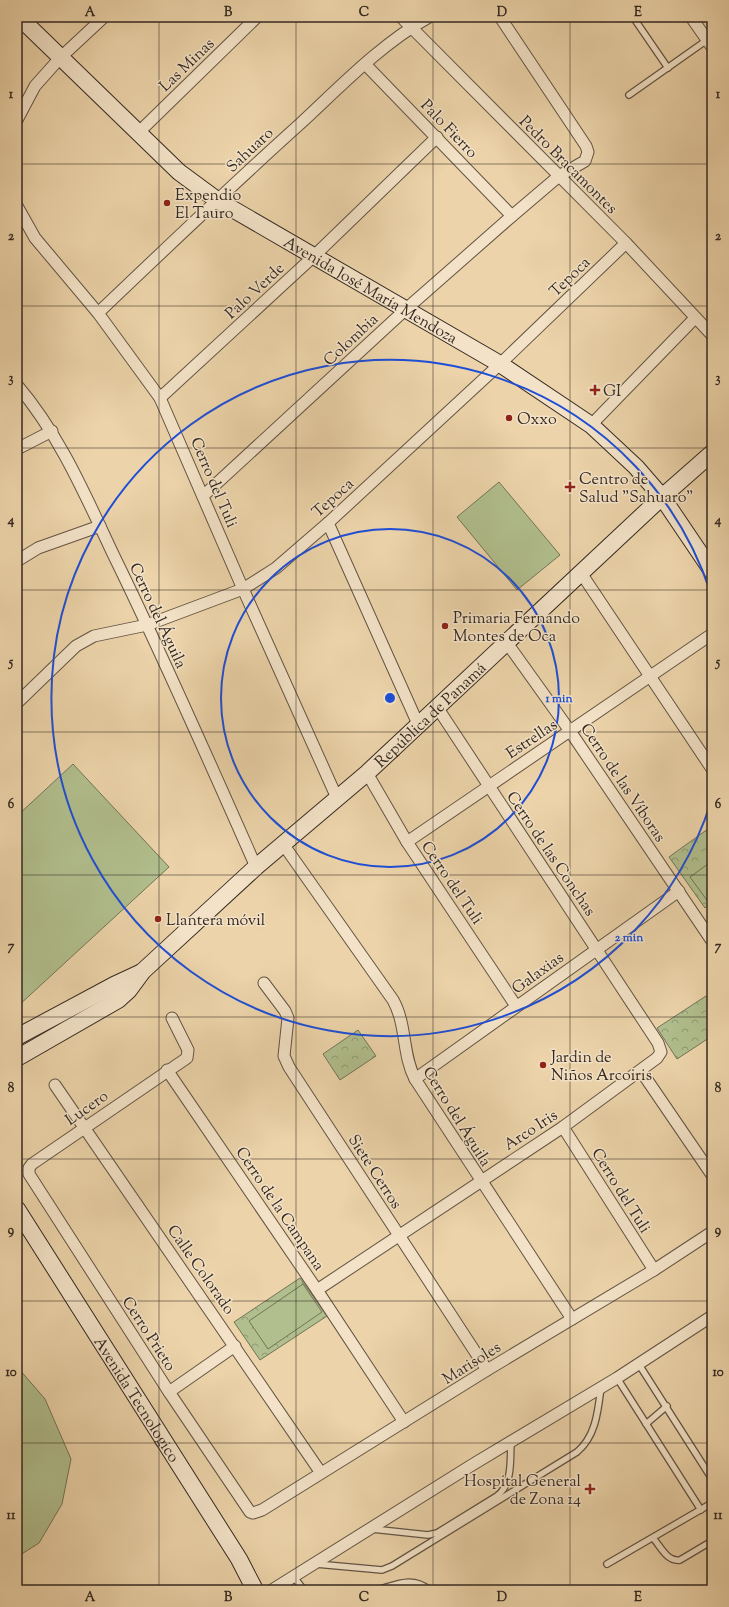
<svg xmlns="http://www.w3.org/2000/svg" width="729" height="1607" font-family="'Sorts Mill Goudy',serif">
<defs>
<pattern id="forest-crowns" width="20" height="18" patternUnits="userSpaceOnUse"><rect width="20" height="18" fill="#b1be8d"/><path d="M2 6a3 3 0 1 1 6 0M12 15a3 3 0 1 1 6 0" fill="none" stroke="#919a73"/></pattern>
</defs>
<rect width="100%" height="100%" fill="#ecd3a9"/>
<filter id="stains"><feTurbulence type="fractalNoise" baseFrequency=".005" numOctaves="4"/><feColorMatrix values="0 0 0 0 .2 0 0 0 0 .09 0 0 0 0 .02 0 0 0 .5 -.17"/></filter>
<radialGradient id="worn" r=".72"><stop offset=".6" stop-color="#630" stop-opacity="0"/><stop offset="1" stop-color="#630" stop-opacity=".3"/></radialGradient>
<g fill="url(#forest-crowns)" stroke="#727458">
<polygon points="712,826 712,902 705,908 669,857"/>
<polygon points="706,996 712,1005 712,1036 677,1059 657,1028"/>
<polygon points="358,1030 376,1056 340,1080 323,1054"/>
<polygon points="300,1278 327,1316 260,1360 234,1322"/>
</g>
<g fill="#b1be8d" stroke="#727458">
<polygon points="499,482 560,555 517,590 457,517"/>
<polygon points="73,764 169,867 17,1007 17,816"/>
<polygon points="712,861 712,900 709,903 690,877"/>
<polygon points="303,1284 322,1312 268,1349 249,1321"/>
<polygon points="17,1369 19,1369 45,1399 71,1459 62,1504 39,1543 17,1557"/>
</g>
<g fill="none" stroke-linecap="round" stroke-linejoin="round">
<g stroke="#625444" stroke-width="8">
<g id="lane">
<polyline points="633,17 668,68"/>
<polyline points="629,95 707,40"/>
<polyline points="638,1363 712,1479"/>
<polyline points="617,1378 701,1510"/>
<polyline points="646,1424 667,1406"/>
<path d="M372 1529 428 1535 437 1533 497 1496C513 1484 510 1460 511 1441"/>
<path d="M653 1538C661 1547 667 1562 680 1560L712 1541"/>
<path d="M316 1564 382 1570 392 1566 577 1452C596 1436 598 1411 601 1387"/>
<polyline points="607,1564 712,1503"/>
<polyline points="293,1576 304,1590"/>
<path d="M377 1590C398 1584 412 1576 430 1590"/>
</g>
</g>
<g stroke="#625444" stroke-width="13">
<g id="street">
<polyline points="401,17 626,243 712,335"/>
<polyline points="691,17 712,47"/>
<polyline points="365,64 512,216"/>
<polyline points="17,120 35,86 60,58 104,17"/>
<polyline points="138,133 257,17"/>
<polyline points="17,206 35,238 98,313 160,398 243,589 337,798"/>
<path d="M98 313C165 249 232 185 301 123 341 86 381 44 429 17"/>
<path d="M17 385C60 435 86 497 114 556 164 658 210 763 256 867"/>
<polyline points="160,398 314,256 437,137"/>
<polyline points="591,425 695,318"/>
<polyline points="17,449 52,431"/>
<polyline points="203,496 405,310 512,216 559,176 585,161 588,152 586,146 500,17"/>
<polyline points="328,523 418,724"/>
<polyline points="17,561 38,548 100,526"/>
<polyline points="581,573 712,769"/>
<polyline points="507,643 570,731 712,941"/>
<polyline points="17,703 76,646 94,636 147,625 243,589 276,568 328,523 500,364 626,243"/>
<polyline points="367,773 407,842 516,1006"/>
<polyline points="407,842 712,634"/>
<path d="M283 844 393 1000C407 1025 402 1054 415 1079L572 1319"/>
<polyline points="264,983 285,1011 288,1018 284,1056 289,1067 487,1370"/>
<polyline points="172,1018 188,1050 187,1058 32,1164 29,1168 29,1174 169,1392 250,1512 253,1513 262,1510 487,1370 654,1270 712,1232"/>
<polyline points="167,1070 317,1290 404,1422"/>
<polyline points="641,1071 712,1175"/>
<polyline points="415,1079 679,891"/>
<polyline points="55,1085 321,1473"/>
<polyline points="563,1127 654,1270"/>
<polyline points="317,1290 563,1127 657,1058 661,1052 658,1043 437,707"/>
<polyline points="169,1392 235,1346"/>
<polyline points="272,1590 472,1465 617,1378 712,1316"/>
</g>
</g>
<g stroke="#342922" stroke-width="18">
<g id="secondary">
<path id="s1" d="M19 17 179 172 217 200 500 364 591 425 636 467 662 497 712 571"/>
<polyline points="17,1037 114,985 142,972"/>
<path id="s2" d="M17 1058 118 1000 129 990 143 971 256 867 367 773 662 497 712 453"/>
<path id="s3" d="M17 1209 239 1559 255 1590"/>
</g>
</g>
<use href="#lane" stroke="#f3e2c7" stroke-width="5.5"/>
<use href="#street" stroke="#f3e2c7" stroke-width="11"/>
<use href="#secondary" stroke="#f3e2c7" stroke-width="16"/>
</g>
<path fill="none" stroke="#342922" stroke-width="1" stroke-opacity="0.55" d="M159 17V1590M296 17V1590M433 17V1590M570 17V1590M17 164H712M17 306H712M17 448H712M17 590H712M17 732H712M17 875H712M17 1017H712M17 1159H712M17 1301H712M17 1443H712"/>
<g fill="none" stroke="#1d4ed8" stroke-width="2">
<circle cx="390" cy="698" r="169"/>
<path d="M711 802A338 338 0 1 1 711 594"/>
</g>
<g fill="#8f2418" stroke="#f3e2c7" stroke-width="1.5">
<circle cx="167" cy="203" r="4"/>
<path d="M593 384h4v4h4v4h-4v4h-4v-4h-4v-4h4z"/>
<circle cx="509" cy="418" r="4"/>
<path d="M568 481h4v4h4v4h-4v4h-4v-4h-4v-4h4z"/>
<circle cx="445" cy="626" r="4"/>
<circle cx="158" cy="919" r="4"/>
<circle cx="543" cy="1065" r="4"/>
<path d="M588 1483h4v4h4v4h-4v4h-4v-4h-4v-4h4z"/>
</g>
<g text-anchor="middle" stroke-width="3" stroke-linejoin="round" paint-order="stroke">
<g font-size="16" fill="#342922" stroke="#f3e2c7">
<text transform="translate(186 64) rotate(-44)" y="6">Las Minas</text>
<text transform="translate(450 128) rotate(46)" y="6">Palo Fierro</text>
<text transform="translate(249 149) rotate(-43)" y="6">Sahuaro</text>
<text transform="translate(569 164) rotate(45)" y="6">Pedro Bracamontes</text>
<text transform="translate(569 276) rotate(-44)" y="6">Tepoca</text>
<text dy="6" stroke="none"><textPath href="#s1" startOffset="448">Avenida José María Mendoza</textPath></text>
<text transform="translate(254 290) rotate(-43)" y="6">Palo Verde</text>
<text transform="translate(350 339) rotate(-43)" y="6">Colombia</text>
<text transform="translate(215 482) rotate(67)" y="6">Cerro del Tuli</text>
<text transform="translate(332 497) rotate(-42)" y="6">Tepoca</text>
<text transform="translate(159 615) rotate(65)" y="6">Cerro del Águila</text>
<text dy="6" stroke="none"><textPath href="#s2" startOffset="540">República de Panamá</textPath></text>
<text transform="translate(531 738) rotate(-34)" y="6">Estrellas</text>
<text transform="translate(624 782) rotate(56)" y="6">Cerro de las Víboras</text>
<text transform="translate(552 853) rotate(56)" y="6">Cerro de las Conchas</text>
<text transform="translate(453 882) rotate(56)" y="6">Cerro del Tuli</text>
<text transform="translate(537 972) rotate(-36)" y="6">Galaxias</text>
<text transform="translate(86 1107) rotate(-35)" y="6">Lucero</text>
<text transform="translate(458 1116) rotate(58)" y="6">Cerro del Águila</text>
<text transform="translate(530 1129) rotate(-33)" y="6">Arco Iris</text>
<text transform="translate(376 1171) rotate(57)" y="6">Siete Cerros</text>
<text transform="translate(622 1190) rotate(58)" y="6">Cerro del Tuli</text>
<text transform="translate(281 1208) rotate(56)" y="6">Cerro de la Campana</text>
<text transform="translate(202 1269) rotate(55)" y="6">Calle Colorado</text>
<text transform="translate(150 1333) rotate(57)" y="6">Cerro Prieto</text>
<text transform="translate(471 1362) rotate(-32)" y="6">Marisoles</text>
<text dy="6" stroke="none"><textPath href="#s3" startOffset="225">Avenida Tecnologico</textPath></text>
</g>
<g font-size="16" fill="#342922" stroke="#f3e2c7" text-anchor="start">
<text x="175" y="200">Expendio<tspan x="175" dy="18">El Tauro</tspan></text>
<text x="603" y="396">GI</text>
<text x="517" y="424">Oxxo</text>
<text x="579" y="484">Centro de<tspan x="579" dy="18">Salud "Sahuaro"</tspan></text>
<text x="453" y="623">Primaria Fernando<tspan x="453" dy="18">Montes de Oca</tspan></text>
<text x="166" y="925">Llantera móvil</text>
<text x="551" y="1062">Jardin de<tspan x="551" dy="18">Niños Arcoiris</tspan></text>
<text x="581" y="1486" text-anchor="end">Hospital General<tspan x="581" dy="18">de Zona 14</tspan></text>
</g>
</g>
<circle cx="390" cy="698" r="6" fill="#1d4ed8" stroke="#f3e2c7" stroke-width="2"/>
<g font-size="12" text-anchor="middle" font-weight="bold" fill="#1d4ed8" stroke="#f3e2c7" stroke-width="3" stroke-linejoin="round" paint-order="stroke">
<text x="559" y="702">1 min</text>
<text x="629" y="941">2 min</text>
</g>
<rect width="729" height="1607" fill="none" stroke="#ecd3a9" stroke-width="44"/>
<rect x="22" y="22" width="685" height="1563" fill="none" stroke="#342922" stroke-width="1.5"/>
<g font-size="13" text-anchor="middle" font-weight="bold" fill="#342922">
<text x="90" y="16">A</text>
<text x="228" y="16">B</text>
<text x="364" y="16">C</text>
<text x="502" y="16">D</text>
<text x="638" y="16">E</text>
<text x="11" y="98">1</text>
<text x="718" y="98">1</text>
<text x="11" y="240">2</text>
<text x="718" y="240">2</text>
<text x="11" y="382">3</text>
<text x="718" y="382">3</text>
<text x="11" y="524">4</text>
<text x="718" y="524">4</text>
<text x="11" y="666">5</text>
<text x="718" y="666">5</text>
<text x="11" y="808">6</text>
<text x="718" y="808">6</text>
<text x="11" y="950">7</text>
<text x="718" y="950">7</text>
<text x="11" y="1092">8</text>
<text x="718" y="1092">8</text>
<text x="11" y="1234">9</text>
<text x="718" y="1234">9</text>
<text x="11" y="1376">10</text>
<text x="718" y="1376">10</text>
<text x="11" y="1519">11</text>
<text x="718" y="1519">11</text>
<text x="90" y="1601">A</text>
<text x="228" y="1601">B</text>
<text x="364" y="1601">C</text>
<text x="502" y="1601">D</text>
<text x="638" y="1601">E</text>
</g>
<rect width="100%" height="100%" filter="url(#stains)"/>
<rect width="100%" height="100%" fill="url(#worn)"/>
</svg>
